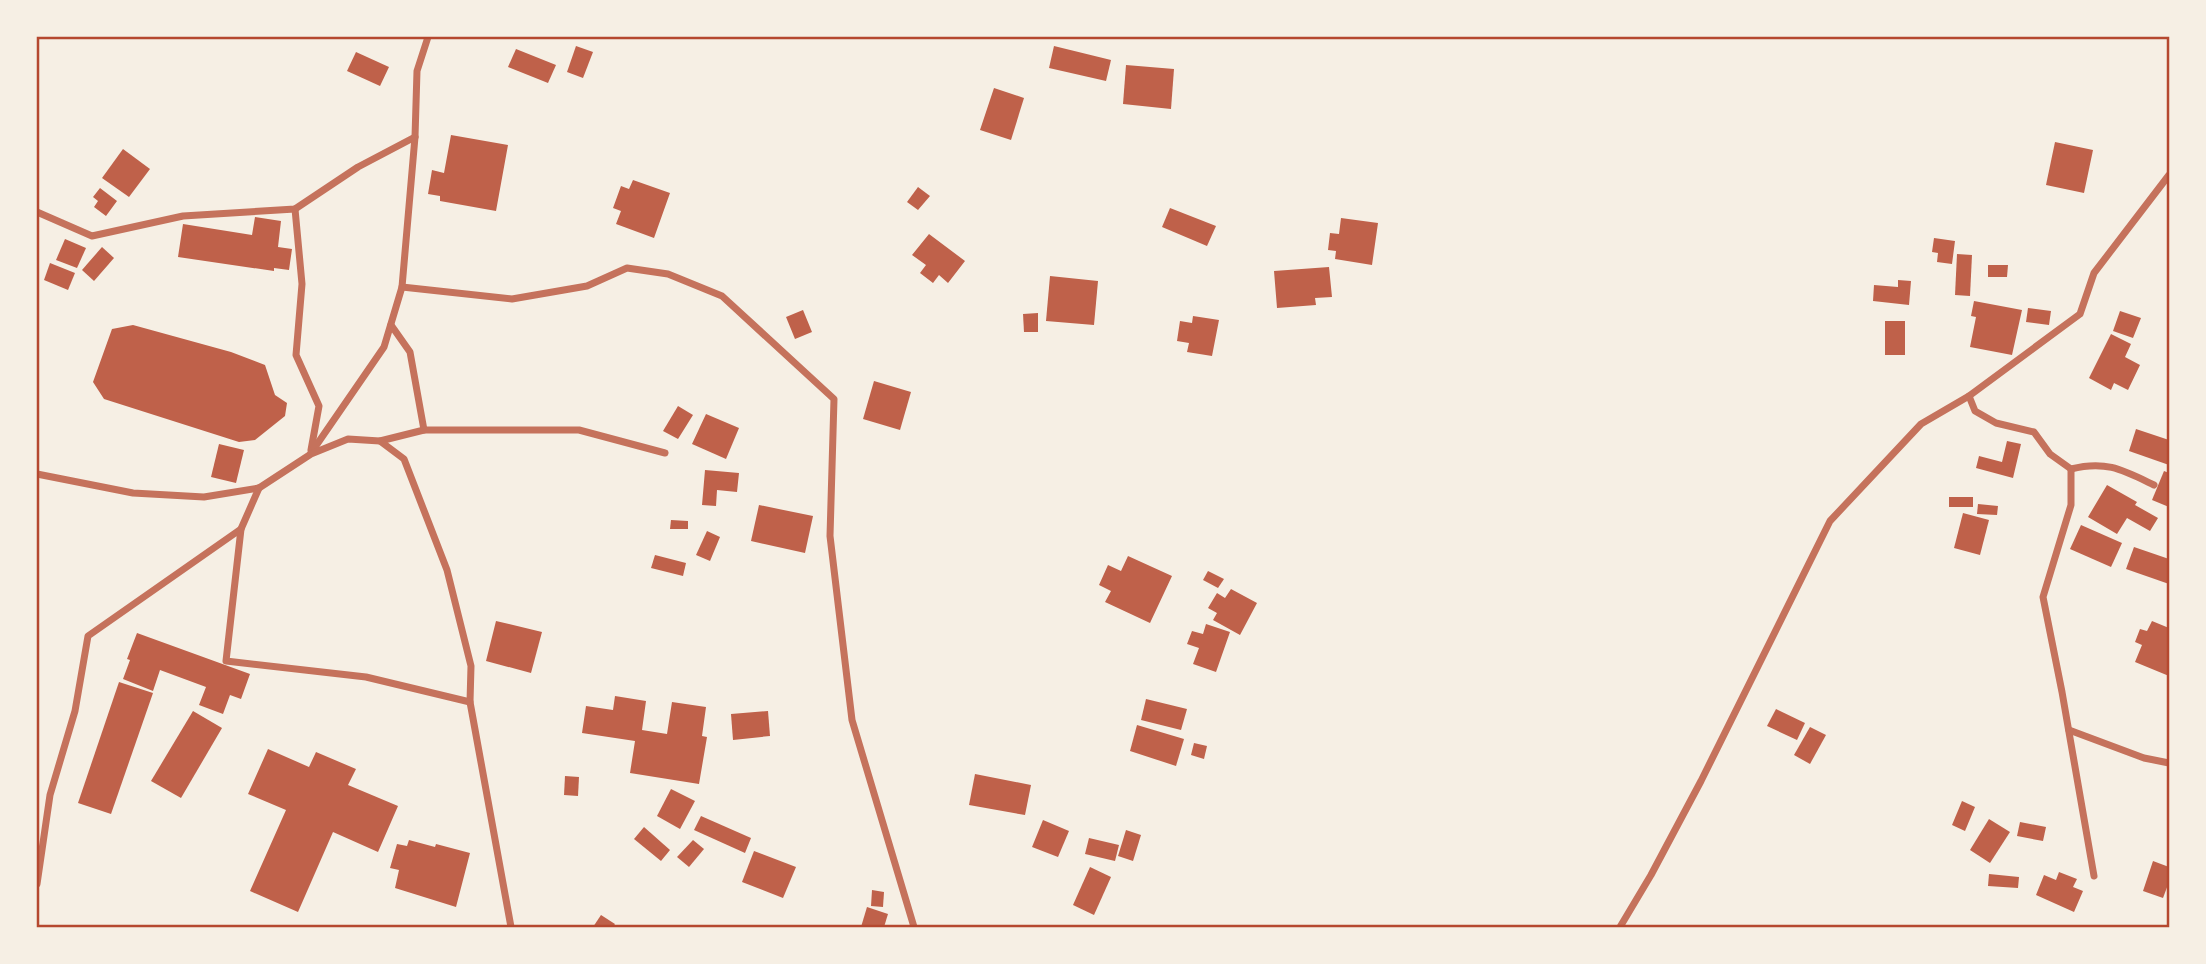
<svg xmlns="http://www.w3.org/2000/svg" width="2206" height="964" font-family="'Source Serif 4',serif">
<rect width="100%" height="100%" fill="#f6efe4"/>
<g fill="#bf614a">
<polygon points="576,46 593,52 583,78 567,72"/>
<polygon points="1054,46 1111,60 1106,81 1049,68"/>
<polygon points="516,49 556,65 548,83 508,67"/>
<polygon points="356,52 389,67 380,86 347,71"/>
<polygon points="1126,65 1174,69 1171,109 1123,104"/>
<polygon points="994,88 1024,98 1011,140 980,130"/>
<polygon points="451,135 508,145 496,211 440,201 440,196 428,194 432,170 444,173"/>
<polygon points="2055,142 2093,150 2084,193 2046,185"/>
<polygon points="123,149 150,169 129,197 102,178"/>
<polygon points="633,180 670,193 654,238 616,224 621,211 613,208 621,186 629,189"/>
<polygon points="918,187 930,196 918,210 907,202"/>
<polygon points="100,188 117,201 106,216 94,207 98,201 93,197"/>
<polygon points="1170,208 1216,226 1207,246 1162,227"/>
<polygon points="255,217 281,221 278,247 292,249 289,270 274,268 274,271 178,257 183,224 252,235"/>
<polygon points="1341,218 1378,223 1372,265 1335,259 1336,251 1328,250 1330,233 1339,234"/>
<polygon points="929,234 965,261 948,283 939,275 933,283 920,273 926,265 912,255"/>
<polygon points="1934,238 1955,241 1952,264 1937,262 1938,253 1932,252"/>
<polygon points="65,239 86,248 77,268 56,260"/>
<polygon points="102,247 114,258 94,281 82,270"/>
<polygon points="1957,254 1972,255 1970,296 1955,295"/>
<polygon points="50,263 75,273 68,290 44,280"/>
<polygon points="1988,265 2008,265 2007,277 1988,277"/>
<polygon points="1329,267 1332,297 1315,298 1316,305 1277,308 1274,271"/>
<polygon points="1050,276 1098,281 1094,325 1046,321"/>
<polygon points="1898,280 1911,281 1909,305 1873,301 1874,285 1898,287"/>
<polygon points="1974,301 2022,310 2012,355 1970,347 1976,317 1971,316"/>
<polygon points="2028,308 2051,311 2049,325 2026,322"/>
<polygon points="803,310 812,332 795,339 786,317"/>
<polygon points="2120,311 2141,318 2133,338 2113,331"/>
<polygon points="1038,313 1038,332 1024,332 1023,314"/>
<polygon points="1193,316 1219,320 1212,356 1187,352 1189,343 1177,341 1180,321 1192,323"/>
<rect x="1885" y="321" width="20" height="34"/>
<polygon points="133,325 231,352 265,365 275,395 287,403 285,416 255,440 239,442 104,399 93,382 112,329"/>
<polygon points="2111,334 2131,344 2125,357 2140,365 2128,390 2114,383 2111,390 2089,378"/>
<polygon points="874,381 911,392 900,430 863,419"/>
<polygon points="678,406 693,415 678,439 663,431"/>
<polygon points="706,414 739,428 726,459 692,444"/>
<polygon points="2136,429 2169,440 2169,465 2129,451"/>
<polygon points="2007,441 2021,444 2013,478 1976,468 1979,456 2002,462"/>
<polygon points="219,444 244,450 236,483 211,477"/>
<polygon points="705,470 739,473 737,492 717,490 716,506 702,505"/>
<polygon points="2164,471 2169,473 2169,507 2152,500"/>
<polygon points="2107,485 2137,502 2135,505 2158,518 2150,531 2127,518 2117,534 2088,517"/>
<rect x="1949" y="497" width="24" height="10"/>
<polygon points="1978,504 1998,506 1997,515 1977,514"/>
<polygon points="759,505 813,516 805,553 751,541"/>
<polygon points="1963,513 1989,520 1980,555 1954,548"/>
<polygon points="671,520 688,521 688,529 670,529"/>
<polygon points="2081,525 2122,543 2111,567 2070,549"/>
<polygon points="707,531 720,537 710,561 696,555"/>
<polygon points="2134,547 2169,559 2169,584 2126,569"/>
<polygon points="655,555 686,563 683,576 651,568"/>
<polygon points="1128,556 1172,576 1150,623 1105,602 1111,591 1099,585 1108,565 1121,571"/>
<polygon points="1208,571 1224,579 1218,588 1203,580"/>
<polygon points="1231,589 1257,603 1240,635 1213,620 1217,613 1208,608 1217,593 1225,598"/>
<polygon points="496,621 542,632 531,673 486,661"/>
<polygon points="2152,621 2169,628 2169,676 2135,662 2142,645 2135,642 2140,629 2147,631"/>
<polygon points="1206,624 1230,632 1216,672 1193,664 1199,648 1187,644 1192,631 1203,634"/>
<polygon points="137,633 250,674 241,699 230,695 223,714 199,705 206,687 160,670 153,691 123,679 130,660 127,659"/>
<polygon points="119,682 153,693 111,814 78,803"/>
<polygon points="615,696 646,701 642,730 667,734 672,702 706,707 702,736 707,737 699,784 630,773 635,741 582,733 586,706 613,710"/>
<polygon points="1146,699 1187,709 1181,730 1141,720"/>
<polygon points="1776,709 1805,723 1797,740 1767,726"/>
<polygon points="193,711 222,728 181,798 151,781"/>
<polygon points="768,711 770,736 733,740 731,714"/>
<polygon points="1137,725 1184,739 1176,766 1130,751"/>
<polygon points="1810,727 1826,735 1810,764 1794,755"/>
<polygon points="1194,743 1207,746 1204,759 1191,755"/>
<polygon points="268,749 309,767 316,752 356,769 348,785 398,806 378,852 333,832 298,912 250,891 286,810 248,794"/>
<polygon points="975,774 1031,785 1025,815 969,805"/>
<polygon points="565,776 579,777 578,796 564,795"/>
<polygon points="671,789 695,801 680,829 657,816"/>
<polygon points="1962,801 1975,807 1965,831 1952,825"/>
<polygon points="701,816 751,838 745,853 694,830"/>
<polygon points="1989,819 2010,832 1990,863 1970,850"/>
<polygon points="1043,820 1069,831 1058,857 1032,847"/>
<polygon points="2020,822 2046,827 2043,841 2017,836"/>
<polygon points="644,827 670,850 661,861 634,839"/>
<polygon points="1126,830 1141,835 1133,861 1118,856"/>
<polygon points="1089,838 1119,845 1115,861 1085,854"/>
<polygon points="409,840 435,847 436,844 470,853 456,907 395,888 399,870 390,868 397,844 407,846"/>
<polygon points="693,840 704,849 689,867 677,857"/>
<polygon points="754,851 796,867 783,898 742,882"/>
<polygon points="2153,861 2169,867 2169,882 2163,898 2143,891"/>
<polygon points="1090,867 1111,877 1094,915 1073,905"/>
<polygon points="2059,872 2077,879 2073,887 2083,891 2074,912 2036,895 2044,875 2056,880"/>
<polygon points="1989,874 2019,877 2018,888 1988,886"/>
<polygon points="872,890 884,892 883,907 871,906"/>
<polygon points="867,907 888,914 884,927 861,927"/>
<polygon points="601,915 615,924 613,927 593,927"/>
</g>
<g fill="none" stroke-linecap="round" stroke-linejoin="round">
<g stroke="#c5725c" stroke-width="7">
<polyline points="295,209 302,284 296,355 319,406 311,450"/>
<polyline points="37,212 92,236 183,216 295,209 358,167 415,137"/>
<polyline points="402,287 512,299 587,286 627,268 668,274 722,296 834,399 830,536 852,720 914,927"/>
<polyline points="391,325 410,352 424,430"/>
<path d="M1969 396 1975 411 1996 423 2034 432 2050 454 2071 469C2106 460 2123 470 2154 485"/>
<polyline points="380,441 424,430 579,430 665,453"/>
<polyline points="311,453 384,347 402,287 415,137 417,71 428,37"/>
<polyline points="2071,469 2071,505 2043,597 2062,692 2094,876"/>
<polyline points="37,474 133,493 204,497 259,488 311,454 348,439 380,441 404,459 447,570 471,666 470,702 511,927"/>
<polyline points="241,529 259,488"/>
<polyline points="2069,730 2144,758 2169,763"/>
<polyline points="37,884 50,795 75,711 88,636 241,529 226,661 366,677 470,702"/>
<polyline points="1620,927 1651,875 1701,781 1830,521 1921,424 1969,396 2080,314 2094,273 2169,175"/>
</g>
</g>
<rect width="2206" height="964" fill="none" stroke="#f6efe4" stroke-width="77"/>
<rect x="38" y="38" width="2130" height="888" fill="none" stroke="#b5482f" stroke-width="2.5"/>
</svg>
